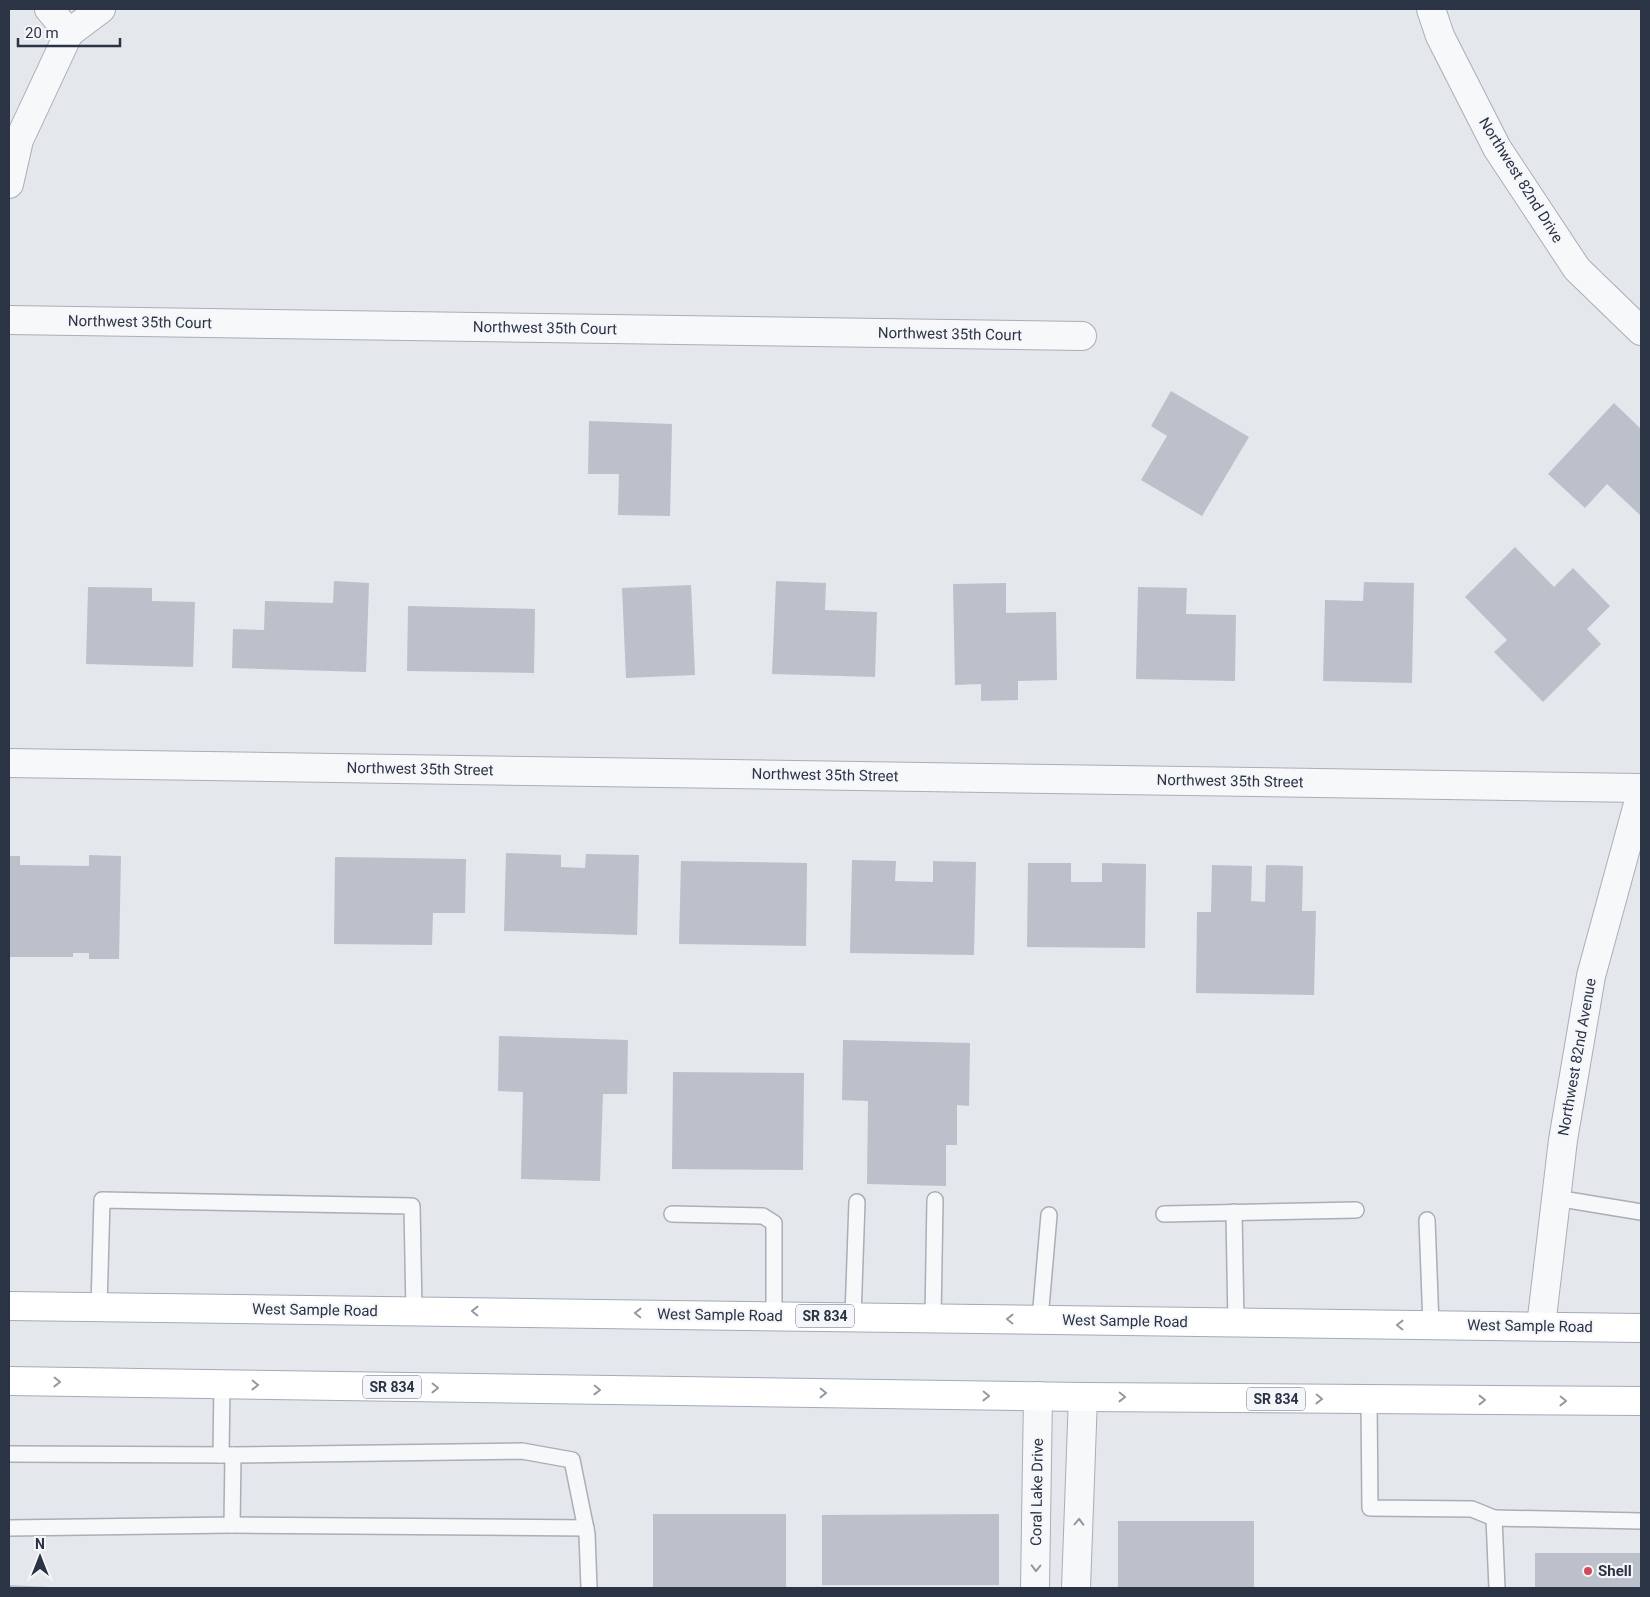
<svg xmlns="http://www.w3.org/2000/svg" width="1650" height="1597" font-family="Roboto,sans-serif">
<rect width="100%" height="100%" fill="#e4e7ec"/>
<g fill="#bbc0ca">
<polygon points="1171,391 1249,437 1202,516 1141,480 1167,436 1151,426"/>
<polygon points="1614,403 1641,429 1641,516 1607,484 1585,508 1548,474"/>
<polygon points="589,421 672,424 670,516 618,515 619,474 588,474"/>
<polygon points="1515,547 1554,587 1573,568 1610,606 1587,629 1601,644 1543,702 1494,652 1507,640 1465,597"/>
<polygon points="334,581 369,583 366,672 232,668 233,629 264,630 265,601 333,603"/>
<polygon points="776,581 826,583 825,610 877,612 875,677 772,674"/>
<polygon points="1364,582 1414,583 1412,683 1323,681 1325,600 1363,601"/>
<polygon points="1006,583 1006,613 1056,612 1057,680 1018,681 1018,700 981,701 981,684 955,685 953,584"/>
<polygon points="691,585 695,675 626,678 622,588"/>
<polygon points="88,587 152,588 152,601 195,602 193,667 86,664"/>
<polygon points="1138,587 1187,588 1186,614 1236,615 1235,681 1136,679"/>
<polygon points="408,606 535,609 534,673 407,671"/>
<polygon points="506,853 561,855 561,867 585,868 586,854 639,855 637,935 504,931"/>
<polygon points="89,855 121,856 119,959 89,959 89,953 73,953 73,957 9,957 9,856 20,856 20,865 89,866"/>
<polygon points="335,857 466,859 465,913 433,913 432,945 334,944"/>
<polygon points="852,860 896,861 895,881 933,882 933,861 976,862 974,955 850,953"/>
<polygon points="681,861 807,863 806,946 679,944"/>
<polygon points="1028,863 1071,863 1071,882 1102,882 1102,863 1146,864 1145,948 1027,947"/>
<polygon points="1212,865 1252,866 1251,901 1265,902 1266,865 1303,866 1302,911 1316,911 1314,995 1196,993 1197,912 1211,912"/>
<polygon points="499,1036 628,1040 627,1094 603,1094 600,1181 521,1179 523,1092 498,1091"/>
<polygon points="843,1040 970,1043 969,1106 957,1105 957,1145 946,1145 946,1186 867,1184 868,1101 842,1100"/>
<polygon points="673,1072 804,1073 803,1170 672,1169"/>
<polygon points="653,1514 786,1514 786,1587 653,1588"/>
<polygon points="999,1514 999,1585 822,1585 822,1515"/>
<rect x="1118" y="1521" width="136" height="67"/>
<rect x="1535" y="1553" width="106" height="35"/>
<polygon points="9,1585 49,1587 49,1588 9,1588"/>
</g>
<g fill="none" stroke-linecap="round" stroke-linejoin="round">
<g stroke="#a9aeb7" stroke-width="18">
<g id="service">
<polyline points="1556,1198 1641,1212"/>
<polyline points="1234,1212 1236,1323"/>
<polyline points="672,1214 763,1216 774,1223 774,1315"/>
<polyline points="1164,1214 1356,1210"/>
<polyline points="1427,1220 1431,1325"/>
<polyline points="99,1307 102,1200 412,1206 414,1311"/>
<polyline points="853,1317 857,1202"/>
<polyline points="933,1318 935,1200"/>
<polyline points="1040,1319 1049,1215"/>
<polyline points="1369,1400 1370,1508 1472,1509 1494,1518 1497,1588"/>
<polyline points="9,1454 233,1455 522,1451 572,1460 587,1534 589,1588"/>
<polyline points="221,1455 222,1384"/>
<polyline points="1494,1518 1641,1521"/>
<polyline points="232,1525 586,1528"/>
<polyline points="9,1528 232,1525 233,1455"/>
</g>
</g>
<g stroke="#a9aeb7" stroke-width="30">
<g id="minor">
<polyline points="1431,9 1440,36 1497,148 1577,269 1641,331"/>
<polyline points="69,33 101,9"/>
<polyline points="9,184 19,140 69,33 49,9"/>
<polyline points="9,320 1082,336"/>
<polyline points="9,763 1641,788"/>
<polyline points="1541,1326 1563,1140 1591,976 1641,793"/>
<polyline points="1035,1588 1038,1396"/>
<polyline points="1076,1588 1083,1397"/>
</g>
</g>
<g stroke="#a3abb8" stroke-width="30">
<g id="primary">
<polyline points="9,1306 1641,1328"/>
<polyline points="9,1381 1083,1397 1641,1401"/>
</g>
</g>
<use href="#service" stroke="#f7f8fa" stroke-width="15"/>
<use href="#minor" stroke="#f7f8fa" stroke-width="28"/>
<use href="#primary" stroke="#fff" stroke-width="28"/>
</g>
<defs><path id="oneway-chevron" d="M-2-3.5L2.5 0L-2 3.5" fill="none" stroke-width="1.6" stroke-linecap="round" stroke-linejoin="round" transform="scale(1.25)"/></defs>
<g stroke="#959aa2">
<use href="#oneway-chevron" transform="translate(475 1311) rotate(-179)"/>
<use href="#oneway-chevron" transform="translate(638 1313) rotate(-179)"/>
<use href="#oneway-chevron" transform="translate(1010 1319) rotate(-179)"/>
<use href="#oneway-chevron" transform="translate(1400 1325) rotate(-179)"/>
<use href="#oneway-chevron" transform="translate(57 1382) rotate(1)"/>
<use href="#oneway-chevron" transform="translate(255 1385) rotate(1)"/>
<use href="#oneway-chevron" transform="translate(435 1388) rotate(1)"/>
<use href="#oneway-chevron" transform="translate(597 1390) rotate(1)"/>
<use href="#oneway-chevron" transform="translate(823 1393) rotate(1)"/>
<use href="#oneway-chevron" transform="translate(986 1396) rotate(1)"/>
<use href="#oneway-chevron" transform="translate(1122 1397) rotate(1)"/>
<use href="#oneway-chevron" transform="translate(1319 1399) rotate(1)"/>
<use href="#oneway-chevron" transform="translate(1482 1400)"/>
<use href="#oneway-chevron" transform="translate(1563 1401) rotate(1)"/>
</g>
<g stroke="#9196a0">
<use href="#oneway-chevron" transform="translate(1079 1522) rotate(-88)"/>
<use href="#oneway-chevron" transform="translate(1036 1568) rotate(91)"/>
</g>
<circle fill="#d1495b" stroke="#f4f6f9" stroke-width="2" cx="1588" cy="1571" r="5"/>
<g text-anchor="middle" stroke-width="4.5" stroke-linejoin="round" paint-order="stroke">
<g fill="#f4f6f9" stroke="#676e7b" stroke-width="1">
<rect x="796" y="1304.5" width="58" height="23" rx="4"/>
<rect x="363" y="1375.5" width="58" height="23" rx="4"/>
<rect x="1247" y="1387.5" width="58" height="23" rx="4"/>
</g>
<g font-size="14" font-weight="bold" fill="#2b3445">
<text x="825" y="1321">SR 834</text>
<text x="392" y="1392">SR 834</text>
<text x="1276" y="1404">SR 834</text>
</g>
<g font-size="15" fill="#2b3445" stroke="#f4f6f9">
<text transform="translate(1521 180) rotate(58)" y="5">Northwest 82nd Drive</text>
<text transform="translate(140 322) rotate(1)" y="5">Northwest 35th Court</text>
<text transform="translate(545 328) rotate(1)" y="5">Northwest 35th Court</text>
<text transform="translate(950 334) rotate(1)" y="5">Northwest 35th Court</text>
<text transform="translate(420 769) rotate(1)" y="5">Northwest 35th Street</text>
<text transform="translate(825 775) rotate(1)" y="5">Northwest 35th Street</text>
<text transform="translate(1230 781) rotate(1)" y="5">Northwest 35th Street</text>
<text transform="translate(1577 1057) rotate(-80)" y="5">Northwest 82nd Avenue</text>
<text transform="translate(315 1310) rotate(1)" y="5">West Sample Road</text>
<text transform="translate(720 1315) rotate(1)" y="5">West Sample Road</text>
<text transform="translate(1125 1321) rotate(1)" y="5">West Sample Road</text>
<text transform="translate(1530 1326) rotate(1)" y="5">West Sample Road</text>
<text transform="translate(1037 1492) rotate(-89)" y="5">Coral Lake Drive</text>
</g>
<g font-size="15" font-weight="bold" fill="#2b3445" stroke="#f4f6f9" text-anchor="start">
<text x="1598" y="1576">Shell</text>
</g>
</g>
<rect width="1650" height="1597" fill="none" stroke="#2b3445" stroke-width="20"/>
<g transform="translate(40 1557)" stroke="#f4f6f9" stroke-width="4" paint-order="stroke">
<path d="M0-4L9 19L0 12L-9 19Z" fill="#2b3445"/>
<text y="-8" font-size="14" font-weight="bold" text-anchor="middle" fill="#2b3445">N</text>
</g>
<path d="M18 38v8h102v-8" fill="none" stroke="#2b3445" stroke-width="2.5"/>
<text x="25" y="38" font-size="15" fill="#2b3445" stroke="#f4f6f9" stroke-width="4" paint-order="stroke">20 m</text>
</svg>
